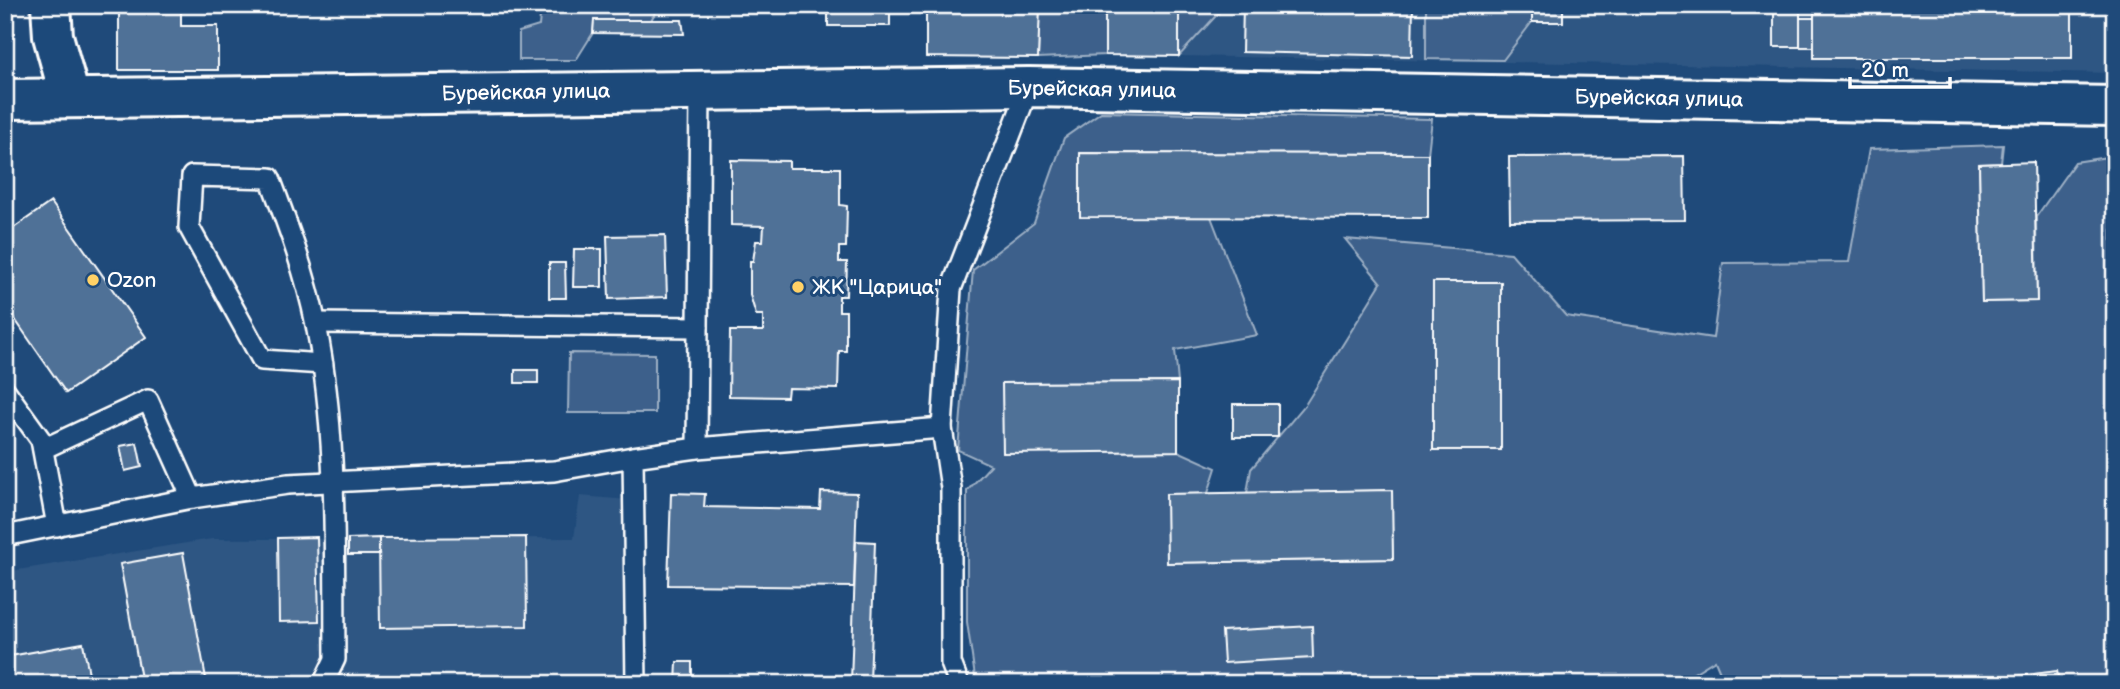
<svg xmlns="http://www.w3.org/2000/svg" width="2120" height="689" font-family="'Balsamiq Sans',sans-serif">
<rect width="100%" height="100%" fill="#1f4a7a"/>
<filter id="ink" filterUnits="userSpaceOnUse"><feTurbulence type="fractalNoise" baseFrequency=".0143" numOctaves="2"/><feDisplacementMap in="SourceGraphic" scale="14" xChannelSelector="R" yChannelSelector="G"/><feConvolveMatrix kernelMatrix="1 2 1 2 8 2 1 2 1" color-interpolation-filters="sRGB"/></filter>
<g filter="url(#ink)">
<g fill="#2e5683">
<polygon points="926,5 2115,5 2115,73 1179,56 926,57"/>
<polygon points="580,496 629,500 630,684 5,684 5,572 212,539 574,538"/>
</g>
<g fill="#3c618b" stroke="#9eb0c5" stroke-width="2">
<polygon points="541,5 660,5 651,20 594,20 593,33 576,60 519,60 519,32 539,26"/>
<polygon points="1040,5 1105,5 1105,55 1038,58"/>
<polygon points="1179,5 1226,5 1179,56"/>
<polygon points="1426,5 1532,5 1532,22 1503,60 1426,59"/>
<polygon points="1101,112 1432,119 1428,154 1080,153 1080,217 1211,217 1257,335 1175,350 1178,382 1003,383 1003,452 1178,451 1216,468 1208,493 1168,563 1393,559 1391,490 1247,493 1251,469 1305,405 1381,283 1345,239 1511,253 1566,316 1713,338 1723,263 1849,262 1869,149 2003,145 2001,163 1979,164 1982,302 2037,301 2036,217 2075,162 2114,156 2115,684 2059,684 2057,671 1979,681 1979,684 1725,684 1715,660 1676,684 976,684 967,622 967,491 991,465 958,450 973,270 1034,223 1064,138"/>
<polygon points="569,353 655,354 655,413 568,413"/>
</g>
<g fill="#507197" stroke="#fff" stroke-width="2">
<polygon points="119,5 181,5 181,26 218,26 218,70 119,70"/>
<rect x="828" y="5" width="62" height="21"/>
<polygon points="926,5 1040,5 1038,58 926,57"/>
<polygon points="1105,5 1179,5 1179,56 1105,55"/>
<polygon points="1243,5 1413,5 1412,56 1242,52"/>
<rect x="1532" y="5" width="31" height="17"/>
<rect x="1774" y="5" width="26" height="42"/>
<rect x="1814" y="5" width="258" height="53"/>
<rect x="1800" y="18" width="14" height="29"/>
<polygon points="594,20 682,20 684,34 593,33"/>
<polygon points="1080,153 1428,154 1428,218 1080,217"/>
<polygon points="1684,156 1685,220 1510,221 1509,157"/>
<polygon points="2114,156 2115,156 2115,247 2112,247"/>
<polygon points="731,160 789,161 789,168 840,168 840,205 847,206 846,247 839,247 839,262 847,262 846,296 839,296 839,311 846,311 846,351 839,351 838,389 788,388 787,397 729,396 730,331 763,331 763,315 756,315 750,295 750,261 753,261 756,241 763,241 764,226 731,225"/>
<polygon points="2034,162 2037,301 1982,302 1979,164"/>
<polygon points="51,202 146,337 66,393 5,305 5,234"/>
<polygon points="665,235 667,297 609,299 607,236"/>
<polygon points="574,249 602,249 602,287 573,287"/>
<polygon points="549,263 565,263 566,298 549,298"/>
<rect x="1433" y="282" width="68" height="168"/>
<rect x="515" y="370" width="23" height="13"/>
<polygon points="1178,382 1178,451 1003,453 1002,383"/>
<rect x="1233" y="404" width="45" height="33"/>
<polygon points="137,443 142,467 125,471 120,446"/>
<polygon points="1392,490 1393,559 1167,563 1166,494"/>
<polygon points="821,492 857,493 854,587 668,585 671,493 705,494 704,507 820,509"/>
<polygon points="317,537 319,621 279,622 278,538"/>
<polygon points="526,537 527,626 380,628 379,538"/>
<polygon points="379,538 379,555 348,555 348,539"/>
<polygon points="856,541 875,542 870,683 851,682"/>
<polygon points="183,553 207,684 142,684 120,564"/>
<polygon points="1312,626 1313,658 1224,663 1222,631"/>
<polygon points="5,627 10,656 83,643 91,684 5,684"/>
<polygon points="677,662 692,662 692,679 870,683 676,684"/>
<polygon points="2057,671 2059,684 1979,684 1979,681"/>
</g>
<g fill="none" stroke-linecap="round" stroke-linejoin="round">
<g stroke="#fff" stroke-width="24">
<g id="service">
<polyline points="316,323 698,327"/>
<polyline points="5,390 41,440 57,526"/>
<polyline points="697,448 700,90"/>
<polyline points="43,449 148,400 192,498"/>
<polyline points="5,536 192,498 288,484 554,471 633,457"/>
<path d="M323 684 335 659C334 548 338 434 316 325 306 274 288 226 270 178L192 176 189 227 262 360 323 364"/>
<polyline points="636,684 633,457 697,448 942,428"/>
<polyline points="959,684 951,663 951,488 942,428 951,289 1029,87"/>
</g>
</g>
<g stroke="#fff" stroke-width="44">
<g id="minor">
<polyline points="51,5 53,36 70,97"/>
<polyline points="5,99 1029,87 2115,106"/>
</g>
</g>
<use href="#service" stroke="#1f4a7a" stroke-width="19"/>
<use href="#minor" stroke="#1f4a7a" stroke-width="38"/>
</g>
</g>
<g fill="#ffd166" stroke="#1f4a7a" stroke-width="2.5">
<circle cx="93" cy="280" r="7"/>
<circle cx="798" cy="287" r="7"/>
</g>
<g text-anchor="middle" stroke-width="6" stroke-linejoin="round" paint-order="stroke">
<g font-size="21" fill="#fff" stroke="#1f4a7a">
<text transform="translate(1092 89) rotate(1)" y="7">Бурейская улица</text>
<text transform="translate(526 92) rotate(-1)" y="7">Бурейская улица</text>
<text transform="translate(1659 98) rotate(1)" y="7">Бурейская улица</text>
</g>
<g font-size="21" fill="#fff" stroke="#1f4a7a" text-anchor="start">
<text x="107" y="287">Ozon</text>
<text x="812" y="294">ЖК "Царица"</text>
</g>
</g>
<rect width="2120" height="689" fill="none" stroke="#1f4a7a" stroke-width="28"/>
<rect x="14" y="14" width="2092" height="661" fill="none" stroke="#fff" stroke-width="2.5" filter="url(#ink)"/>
<path d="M1850 77v10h100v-10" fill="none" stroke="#ffffff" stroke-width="3.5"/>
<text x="1861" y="77" font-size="21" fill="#ffffff" stroke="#1f4a7a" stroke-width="5" paint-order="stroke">20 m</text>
</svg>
